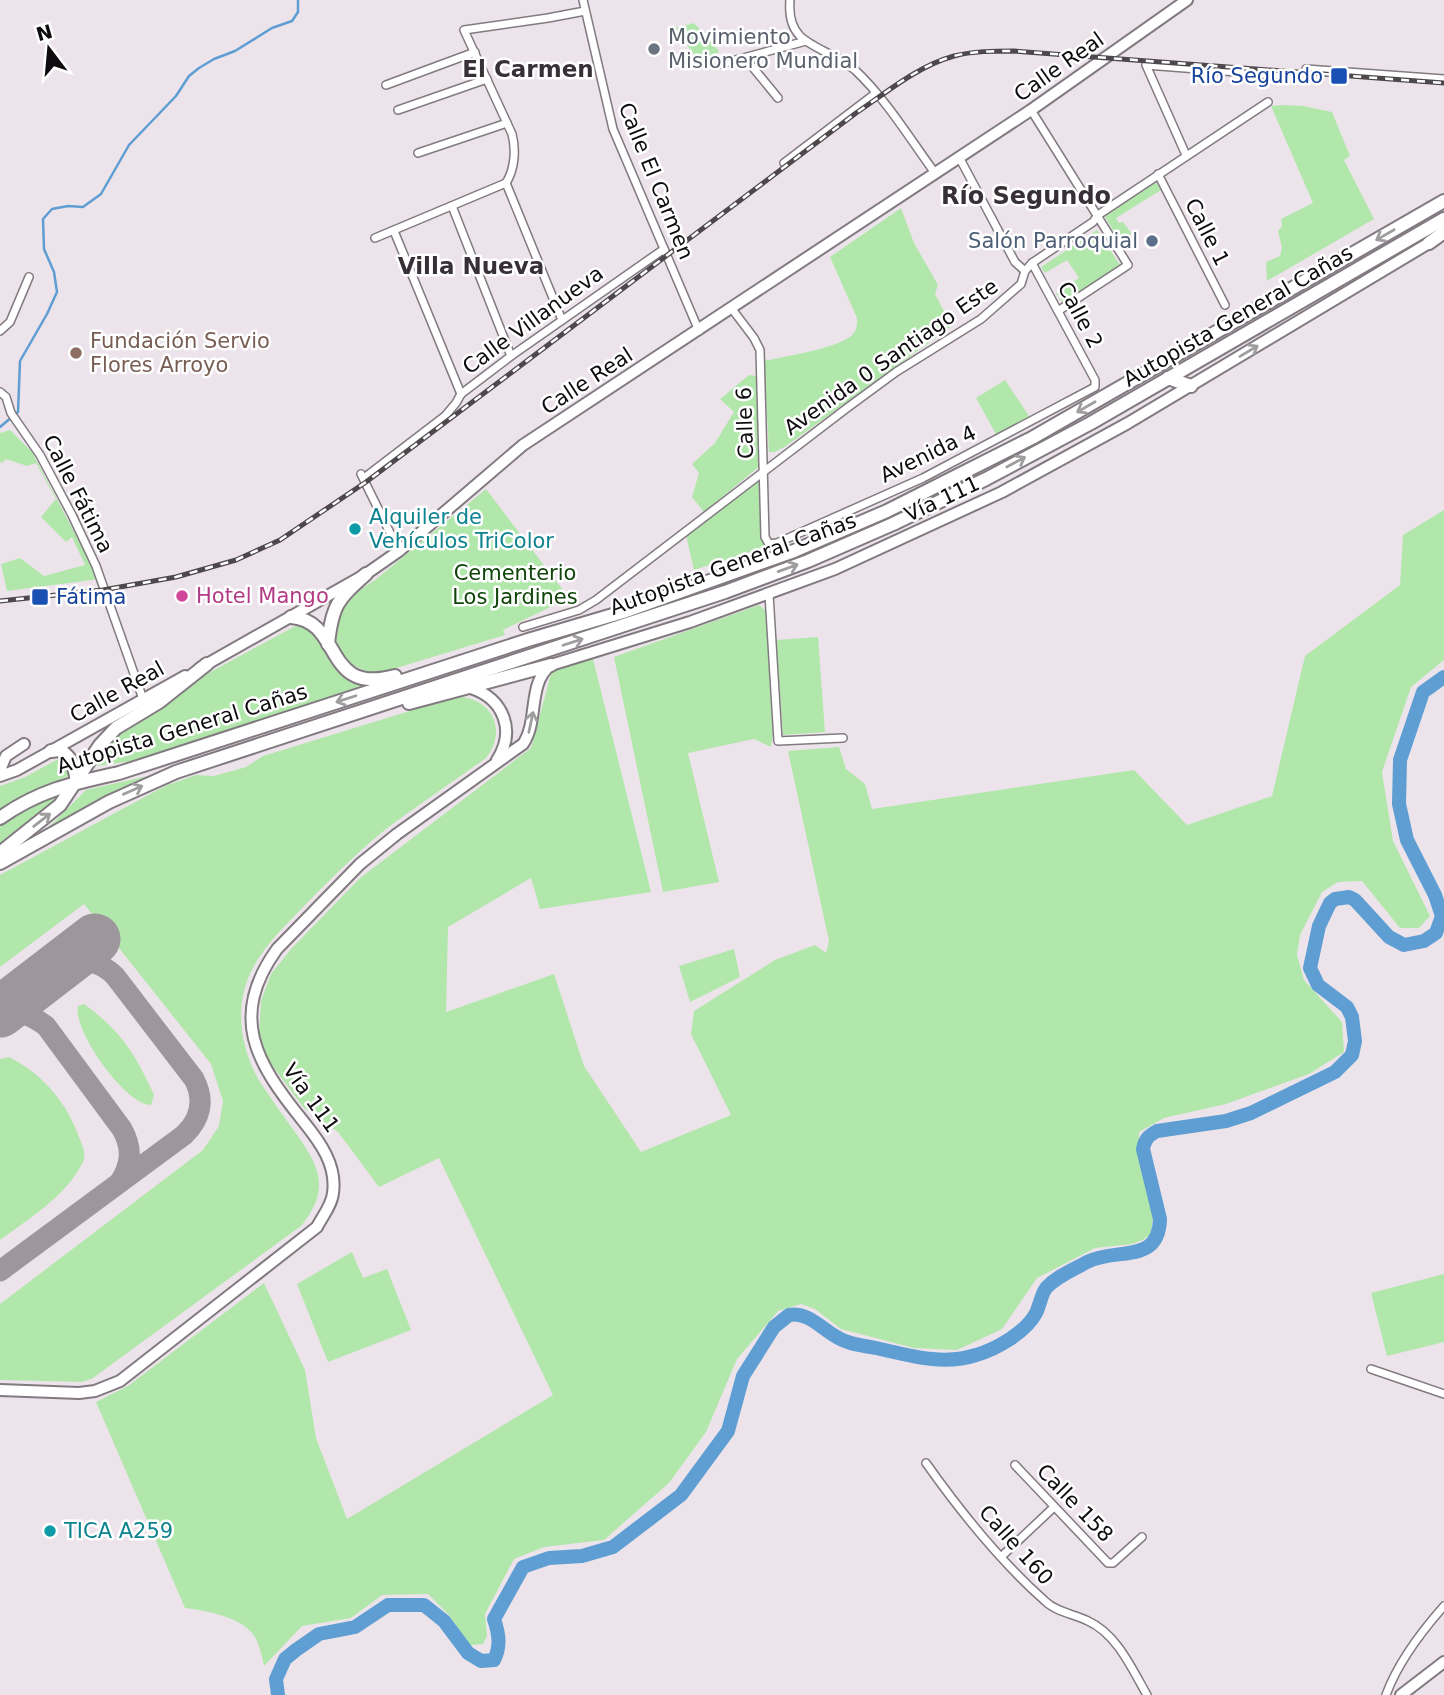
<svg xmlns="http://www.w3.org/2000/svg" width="1444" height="1695" font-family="'DejaVu Sans',sans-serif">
<rect width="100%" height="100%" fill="#ede4eb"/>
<g fill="#b2e7ab">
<polygon points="694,23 719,51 704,69 675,28"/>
<polygon points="1282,105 1303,106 1332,112 1350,156 1344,160 1374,219 1267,281 1266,262 1280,256 1282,248 1278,231 1282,226 1281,219 1313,203 1271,106"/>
<polygon points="1156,182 1161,190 1116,218 1119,223 1123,222 1131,233 1130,237 1120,242 1104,215"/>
<path d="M901 208 914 243 938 285 935 294 952 326 786 446 775 452H769L764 359 769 360C788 356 842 347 853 334 857 329 857 324 857 318L830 257Z"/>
<polygon points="1097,230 1120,265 1063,303 1056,293 1079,278 1067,260 1045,273 1041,267"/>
<polygon points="749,375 757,376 761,465 704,512 692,497 699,473 692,464 715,443 734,412 720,399"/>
<polygon points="1005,380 1031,419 996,434 976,398"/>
<polygon points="10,430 32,452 99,579 7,591 1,564 20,558 44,576 85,565 72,537 66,542 41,517 56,499 36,463 27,466 6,459 2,463 0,462 0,433"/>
<polygon points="763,477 765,547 694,570 686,535"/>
<polygon points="486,489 569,598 503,630 505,635 380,673 370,673 351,664 340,652 336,638 335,621 347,598 375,580"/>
<path d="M1444 510V660L1411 687 1382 772 1393 841 1430 916 1419 928H1400L1362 881 1338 882 1322 892 1300 935 1297 955 1304 980 1342 1022 1344 1052 1309 1074 1226 1104 1164 1118 1139 1132V1160L1153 1216 1151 1234 1143 1240 1132 1244 1095 1248 1037 1278 1002 1329 957 1350 914 1348 841 1329 815 1309 801 1304 778 1311 737 1359 706 1432 669 1483 604 1540 544 1547 514 1559 485 1614 487 1636 483 1644 470 1645 448 1614 428 1594 382 1595 351 1618 302 1626 264 1666C262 1657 260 1647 256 1639 245 1617 207 1611 185 1608L96 1402 128 1386 264 1283 305 1370 316 1438 347 1519 553 1395 439 1158 379 1187 338 1132 304 1108 268 1060 259 1033 261 1001 271 974 291 949 360 878 531 748 552 670 593 659 651 892 540 909 531 878 448 927 446 1012 554 974 584 1066 641 1152 731 1115 691 1034 694 1011 775 960 815 945 826 953 829 941 788 751 839 747 846 769 865 784 872 809 1134 770 1187 825 1272 796 1305 656 1400 585 1403 535Z"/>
<polygon points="759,605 766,611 773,734 771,747 754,739 688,753 719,882 663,892 614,657"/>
<path d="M299 624H304C332 649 322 673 365 686L131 761 97 766V760L119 733 162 709 207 674Z"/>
<polygon points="818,637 825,732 783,735 776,640"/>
<path d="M463 697C495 702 506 733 486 758 457 779 427 799 398 820 365 844 336 874 307 903 286 925 262 947 250 974 234 1009 241 1050 260 1082 271 1099 283 1115 295 1132 320 1167 331 1189 301 1226L93 1378 82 1382 0 1380V1304L203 1150 219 1126 223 1101 211 1064 84 904 0 967V875L165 786 196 775 214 776 246 767 263 756 452 698Z"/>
<polygon points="62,757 70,767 70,775 21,797 0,812 0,786 25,777"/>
<polygon points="152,775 40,836 86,790"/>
<polygon points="67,790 0,843 0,825 2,823 21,810"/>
<polygon points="734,949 740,977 690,1002 679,966"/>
<path d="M84 1004C122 1032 134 1052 154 1095L151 1105C126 1106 72 1030 78 1006Z"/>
<path d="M9 1057C42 1073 67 1103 79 1137 82 1145 87 1154 83 1162 67 1195 29 1219 0 1240V1059Z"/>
<polygon points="352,1252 363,1278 387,1269 411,1330 328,1362 297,1284"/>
<polygon points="1444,1274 1444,1342 1387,1356 1371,1293"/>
</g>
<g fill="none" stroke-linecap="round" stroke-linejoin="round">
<polyline stroke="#5e9ed2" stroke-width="2.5" points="0,427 18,412 20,361 47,314 57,292 54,272 44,249 43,219 52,209 68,206 83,207 101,194 129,145 176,96 189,76 199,68 214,59 235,51 272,28 292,21 298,12 298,0"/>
<path stroke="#5e9ed2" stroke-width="14" d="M278 1695 276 1679 285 1659 296 1650 319 1634 355 1627 388 1605H424L444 1621 468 1653 481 1661 494 1660C501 1646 499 1634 494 1619L523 1567 549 1558 582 1556 613 1547 681 1495 728 1431 743 1376 774 1327 789 1315C811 1311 825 1334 845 1341 854 1345 866 1346 876 1348 908 1355 943 1366 976 1355 997 1349 1026 1332 1036 1313 1040 1305 1041 1295 1046 1288 1057 1276 1073 1270 1087 1262 1116 1247 1159 1265 1160 1219L1143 1149C1145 1139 1148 1136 1157 1131L1226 1121 1251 1113 1335 1072 1352 1055 1355 1041 1352 1017 1347 1007 1318 985 1310 968 1319 926 1330 903 1335 899 1349 897 1355 900 1389 937 1404 945 1424 941 1436 933 1442 916 1435 895 1407 840 1399 804 1400 760 1423 692 1444 677"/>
<g stroke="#9d969c" stroke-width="21">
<path d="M0 1015C18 1009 31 1015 46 1026L122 1129C133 1149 131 1164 120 1182"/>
<path d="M0 1271 184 1135C201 1119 205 1100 194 1079L115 976C100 961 87 960 66 962"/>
</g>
<polyline stroke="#9d969c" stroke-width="51" points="0,1012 95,939"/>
<g stroke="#827a81" stroke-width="10">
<g id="street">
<polyline points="583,0 613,129 699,331"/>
<path d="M790 0C789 12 790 26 800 36 812 48 839 56 855 70 886 99 910 139 935 173"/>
<polyline points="746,59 778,98"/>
<polyline points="721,64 806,41"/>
<polyline points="1306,69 1444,79"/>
<polyline points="386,85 475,52"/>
<polyline points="398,110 487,79"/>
<polyline points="1031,110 1128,265 1058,311"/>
<polyline points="418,153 507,123"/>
<polyline points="1186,155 1146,65 1277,75"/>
<polyline points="959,157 1015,262 1025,271"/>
<polyline points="784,163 876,93"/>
<polyline points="1158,174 1225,305"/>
<path d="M506 183C515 169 516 149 512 134L464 30 548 18 585 11"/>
<polyline points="506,183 562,320"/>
<polyline points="452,206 511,356"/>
<polyline points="394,231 461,394"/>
<polyline points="375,238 506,183"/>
<polyline points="732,309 754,338 760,350 765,537 769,544 777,543 923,478 1095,387 1095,380 1032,263"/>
<polyline points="0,331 10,322 29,277"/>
<polyline points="0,392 6,397 11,413 40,455 72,515 96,566 143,699"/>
<polyline points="361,474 399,551"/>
<polyline points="364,478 445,416 456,403 461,394 511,356 664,249"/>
<polyline points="769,594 778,741 843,738"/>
<polyline points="523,627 579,610 596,600 847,408 896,372 981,319 1021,284 1025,271 1032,263 1093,222 1098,215 1268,102"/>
<polyline points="1371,1369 1444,1394"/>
<path d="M926 1463C960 1511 1001 1562 1045 1601 1056 1612 1074 1614 1088 1621 1117 1634 1132 1669 1147 1695"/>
<polyline points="1015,1465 1108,1563 1113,1563 1142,1537"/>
<polyline points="1002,1556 1054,1507"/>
<path d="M1386 1695C1398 1662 1421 1632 1444 1606"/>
</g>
</g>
<g stroke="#827a81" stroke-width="14">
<g id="secondary">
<path d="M471 688C504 699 516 731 497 760"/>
<path d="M0 1390 79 1393 95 1391 120 1381 317 1227C322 1217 332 1205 333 1193 337 1165 320 1142 303 1121 256 1063 228 1017 277 949L360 864 397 834 523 744C539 721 527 683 551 665L690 622 835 569 1002 492 1128 423 1429 243"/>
<polyline points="1401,1695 1444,1662"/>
</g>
</g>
<g stroke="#827a81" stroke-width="14">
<g id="primary">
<polyline points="200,668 366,574 399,551 523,445 1031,110 1187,0"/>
<polyline points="0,770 6,756 24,744"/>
<polyline points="0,776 17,770 185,676"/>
</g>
</g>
<g stroke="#827a81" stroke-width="16">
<g id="highway">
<polyline points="1429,243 1444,232"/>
<polyline points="1168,378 1191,386"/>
<path d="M291 617C344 621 322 696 395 676"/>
<path d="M328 644C332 605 338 599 366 574"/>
<polyline points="409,703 551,665"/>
<path d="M51 751 60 750C73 758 75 768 77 782"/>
<path d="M0 818C39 790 74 783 119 773L528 640 623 612 794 551 887 511 1032 438 1444 201"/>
<polyline points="0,853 60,805 100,745 116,728 159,702 207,664"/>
<polyline points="0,863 109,802 176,772 725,592 808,561 893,524 986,479 1091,423 1444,219"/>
</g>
</g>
<use href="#street" stroke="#fff" stroke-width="7"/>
<use href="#secondary" stroke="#fff" stroke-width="10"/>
<use href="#primary" stroke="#fff" stroke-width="10"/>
<use href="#highway" stroke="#fff" stroke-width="12"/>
<g stroke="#4d484c" stroke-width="5">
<path id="rail" d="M0 601 103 590 176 577 236 560 280 540 366 482 856 113C887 92 918 66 954 56 973 51 994 51 1014 51L1444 83"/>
</g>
<use href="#rail" stroke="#fff" stroke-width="2.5" stroke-dasharray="8" stroke-linecap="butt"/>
</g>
<defs><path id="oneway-shaft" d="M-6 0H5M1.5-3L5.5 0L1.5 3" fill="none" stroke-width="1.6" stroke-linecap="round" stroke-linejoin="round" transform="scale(1.75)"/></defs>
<g stroke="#9f9d9f">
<use href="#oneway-shaft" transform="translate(1385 235) rotate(150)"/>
<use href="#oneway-shaft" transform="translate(1249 351) rotate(-31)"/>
<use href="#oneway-shaft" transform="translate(1086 407) rotate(150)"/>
<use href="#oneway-shaft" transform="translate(1016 462) rotate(-28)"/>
<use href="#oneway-shaft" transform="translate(788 568) rotate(-20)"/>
<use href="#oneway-shaft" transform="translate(573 642) rotate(-18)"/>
<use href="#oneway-shaft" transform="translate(346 699) rotate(162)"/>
<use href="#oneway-shaft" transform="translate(531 722) rotate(-78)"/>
<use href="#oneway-shaft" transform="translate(133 790) rotate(-24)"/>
<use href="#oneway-shaft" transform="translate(42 820) rotate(-38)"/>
</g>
<circle fill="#6b7280" stroke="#fff" stroke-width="2.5" cx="654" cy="49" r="7"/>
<g fill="#1a4fb4" stroke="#fff" stroke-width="2.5">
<rect x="1330" y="67" width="18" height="18" rx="3.5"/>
<rect x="31" y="588" width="18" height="18" rx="3.5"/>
</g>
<circle fill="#5c6f8a" stroke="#fff" stroke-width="2.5" cx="1152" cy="241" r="7"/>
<circle fill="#8d6e63" stroke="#fff" stroke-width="2.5" cx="76" cy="353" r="7"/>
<g fill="#0f9aa8" stroke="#fff" stroke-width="2.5">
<circle cx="355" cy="529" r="7"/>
<circle cx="50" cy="1531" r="7"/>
</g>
<circle fill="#d1479c" stroke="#fff" stroke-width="2.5" cx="182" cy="596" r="7"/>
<g text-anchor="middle" stroke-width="5" stroke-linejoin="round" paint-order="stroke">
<g font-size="21" fill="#5b616d" stroke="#fff" text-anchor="start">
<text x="668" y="44">Movimiento<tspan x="668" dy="24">Misionero Mundial</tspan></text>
</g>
<g font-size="21" fill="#0e0b0e" stroke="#fff">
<text transform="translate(1059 67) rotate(-35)" y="7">Calle Real</text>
<text transform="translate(656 181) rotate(68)" y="7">Calle El Carmen</text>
<text transform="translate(1207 232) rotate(63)" y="7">Calle 1</text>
<text transform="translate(1080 315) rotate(62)" y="7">Calle 2</text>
<text transform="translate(1238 316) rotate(-30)" y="7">Autopista General Cañas</text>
<text transform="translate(533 320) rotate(-36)" y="7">Calle Villanueva</text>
<text transform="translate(891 357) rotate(-35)" y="7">Avenida 0 Santiago Este</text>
<text transform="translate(587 381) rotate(-33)" y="7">Calle Real</text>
<text transform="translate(745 423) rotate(-92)" y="7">Calle 6</text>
<text transform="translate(928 454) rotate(-26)" y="7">Avenida 4</text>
<text transform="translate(78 494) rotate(63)" y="7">Calle Fátima</text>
<text transform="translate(942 499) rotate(-25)" y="7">Vía 111</text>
<text transform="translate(733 564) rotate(-20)" y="7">Autopista General Cañas</text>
<text transform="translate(117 692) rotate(-29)" y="7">Calle Real</text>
<text transform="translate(182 729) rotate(-17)" y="7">Autopista General Cañas</text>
<text transform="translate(311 1098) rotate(54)" y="7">Vía 111</text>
<text transform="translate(1075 1503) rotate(46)" y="7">Calle 158</text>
<text transform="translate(1016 1545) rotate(48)" y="7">Calle 160</text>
</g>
<g font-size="21" fill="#164399" stroke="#fff" text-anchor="end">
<text x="1323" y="83">Río Segundo</text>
<text x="56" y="604" text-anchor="start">Fátima</text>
</g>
<g font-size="21" fill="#4e5e75" stroke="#fff" text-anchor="end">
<text x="1138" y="248">Salón Parroquial</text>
</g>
<g font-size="21" fill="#785e54" stroke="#fff" text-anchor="start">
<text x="90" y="348">Fundación Servio<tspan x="90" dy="24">Flores Arroyo</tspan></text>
</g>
<g font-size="21" fill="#0d838f" stroke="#fff" text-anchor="start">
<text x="369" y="524">Alquiler de<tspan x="369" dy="24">Vehículos TriColor</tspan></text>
<text x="64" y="1538">TICA A259</text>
</g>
<g font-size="21" fill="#0f4508" stroke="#fff">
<text x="515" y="580">Cementerio<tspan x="515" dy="24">Los Jardines</tspan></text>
</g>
<g font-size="21" fill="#b23c85" stroke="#fff" text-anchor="start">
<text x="196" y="603">Hotel Mango</text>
</g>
<g font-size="23" font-weight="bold" fill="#373137" stroke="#fff">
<text x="528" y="77">El Carmen</text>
<text x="471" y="274">Villa Nueva</text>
</g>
<g font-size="24" font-weight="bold" fill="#373137" stroke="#fff">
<text x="1026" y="204">Río Segundo</text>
</g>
</g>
<g transform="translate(49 49) rotate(344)" stroke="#ffffff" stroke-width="5" paint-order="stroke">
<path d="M0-5L12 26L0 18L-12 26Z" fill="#0e0b0e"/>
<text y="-10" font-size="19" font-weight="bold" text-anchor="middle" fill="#0e0b0e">N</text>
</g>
</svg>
